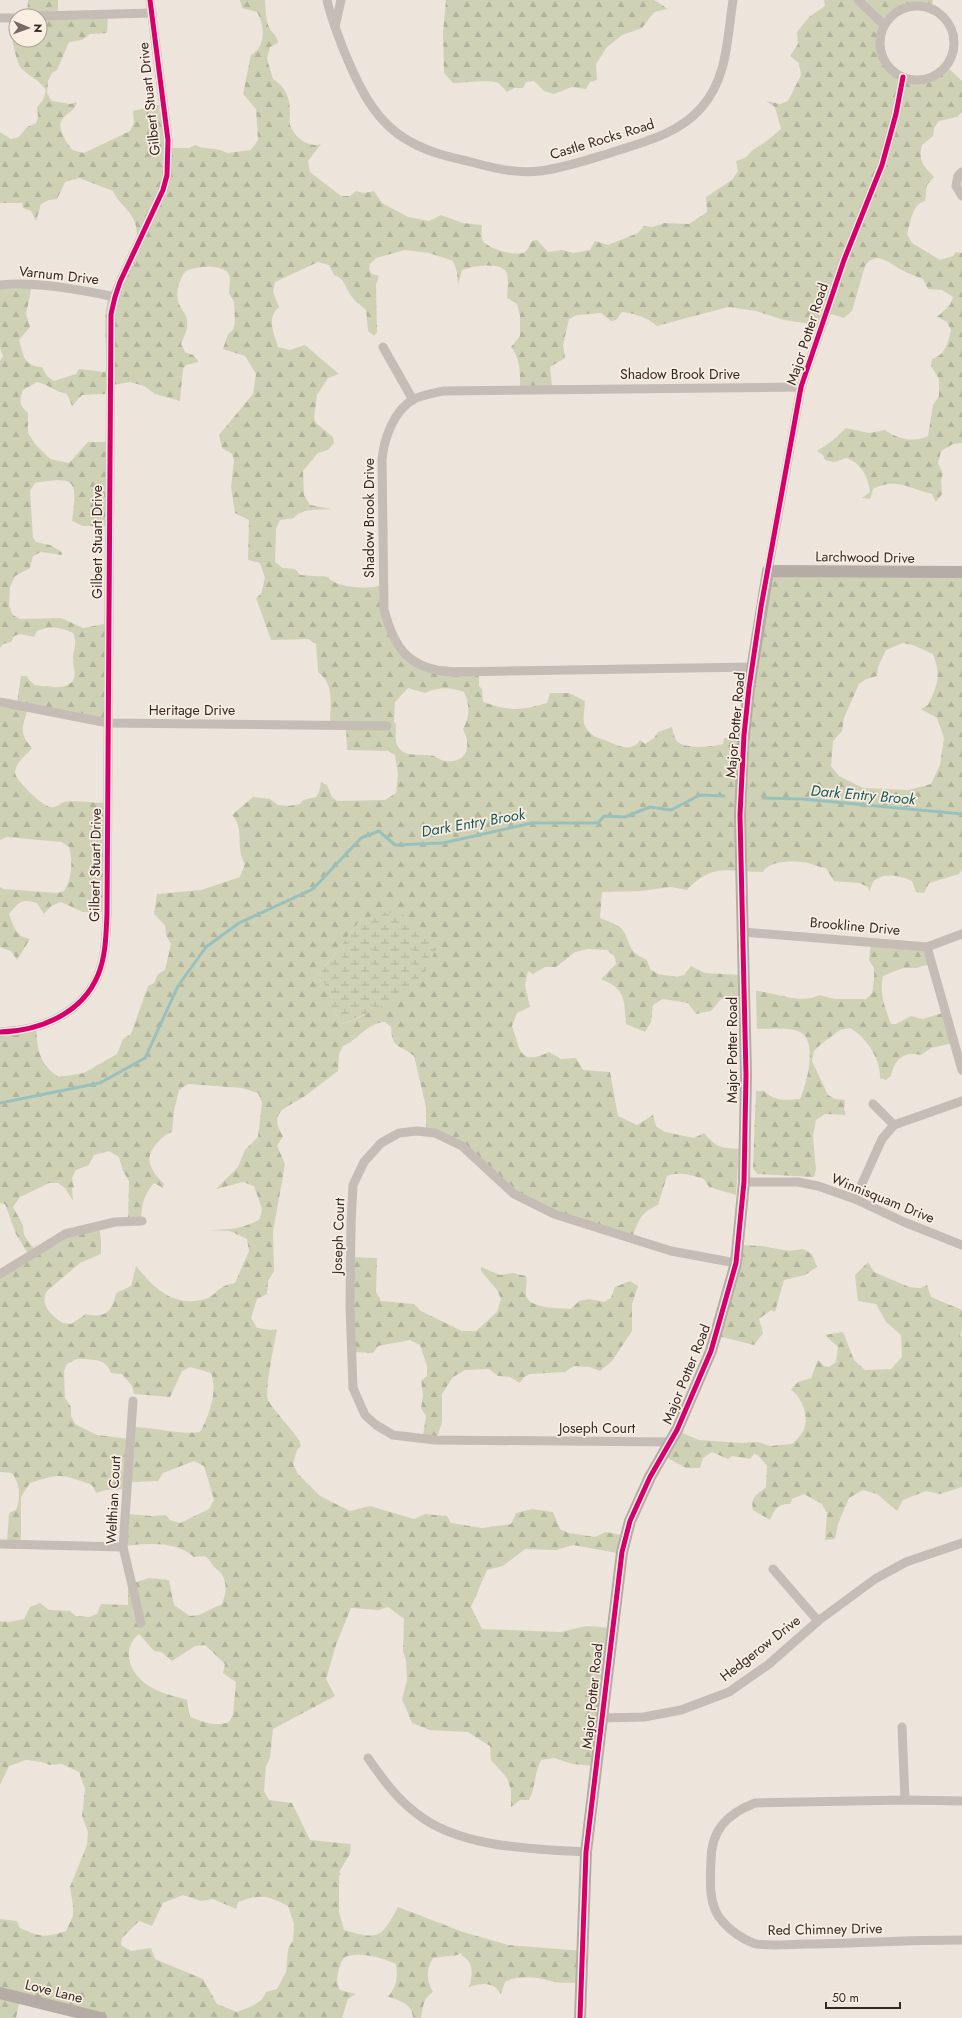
<svg xmlns="http://www.w3.org/2000/svg" width="962" height="2018" font-family="Jost,sans-serif">
<defs>
<pattern id="forest-firs" width="22" height="20" patternUnits="userSpaceOnUse"><rect width="22" height="20" fill="#cfd1b5"/><path d="M5 1l3.5 6h-7zM16 11l3.5 6h-7z" fill="#b2b39c"/></pattern>
<pattern id="wetland-marsh" width="20" height="14" patternUnits="userSpaceOnUse"><rect width="20" height="14" fill="#cfd1b5"/><path d="M1 5h8M5 5V1M11 12h8M15 12V8" fill="none" stroke="#b2b39c"/></pattern>
</defs>
<rect width="100%" height="100%" fill="#ede4dc"/>
<g fill="url(#forest-firs)" fill-rule="evenodd">
<path d="M28 0H58V14H108L107 33 90 34 82 40 69 42 57 70 52 73 48 81 47 93 52 101 70 104 77 102C75 111 68 112 63 118 55 128 67 142 72 150L84 153 130 131 134 123 133 111 158 105 167 148H189L195 145C206 151 216 146 227 153L251 150 258 140 256 109 243 94 251 55C266 47 265 25 257 12L242 8 240 0H265C266 10 265 21 270 29 274 35 277 35 278 43L270 47 267 59 273 79C286 87 290 98 290 113 290 116 289 122 290 125 295 138 308 148 321 144L308 161 310 172 341 196H350L356 191 364 193 374 191 382 203 408 217 429 221 441 215 463 223 482 225C482 230 480 237 483 241 489 249 515 257 525 252 528 250 530 244 532 241L537 240 548 252 562 250 574 253 590 250 595 241 608 245 638 233 644 226 653 227 664 223 689 224 707 212 706 197 732 180 738 171 736 161C751 157 746 154 756 148 766 142 773 136 781 129L775 107 766 101 780 104 788 101 801 75 799 63 790 56 798 44 797 32 809 17 825 6 824 0H933L932 6C920 6 906 5 895 9 875 17 872 53 886 67 890 73 897 77 903 81L934 77 948 68 962 81V112L957 117 939 121 934 128 933 136 922 145C918 161 923 165 934 177L927 185 925 201C912 204 911 222 907 234L912 243 940 260 953 256 956 252 962 253V443L953 444 941 451 938 463 943 474 941 480 942 494 936 502 932 494C910 489 896 477 873 489L870 499 862 498 870 492C868 476 861 463 846 458L835 462 825 460 823 455 817 451 832 441 846 428 869 433 885 430C897 439 915 443 928 436L933 405 939 396V379L931 366 932 359C946 355 948 342 951 330L947 322 937 317 950 305 953 297 942 290 928 289 923 279C916 276 909 274 902 270 890 264 876 249 865 266L852 311 844 318 822 311 816 328 805 323 784 320 756 311 728 307 657 326C646 317 637 314 622 312L616 320 611 321 601 313 577 315 569 319 563 345 565 358 550 367 552 387H520C520 372 521 360 511 347L520 336V316L517 304 507 298C507 291 510 276 505 270 497 262 471 266 462 270L458 285 457 272 453 261 429 253 405 250 376 258 370 264 369 269 372 274 379 276 376 285 377 332 374 336 368 331 366 310C361 305 353 300 350 294 344 285 345 279 334 275L329 265 318 262 275 282 273 292 279 307C266 318 274 333 278 347L290 350 305 345 339 374 328 378 317 395 314 418 316 423 333 437 334 443 328 450 318 453 303 471 304 495 310 505 331 509C320 510 301 508 294 518L280 520 276 528 275 562 283 568 295 569 300 575 328 577C335 588 369 589 381 586L383 622 395 645 415 659 431 666 479 668V686L482 689 483 702C510 711 520 711 547 703L550 693H569L585 701C585 708 582 720 585 726 591 737 597 737 607 741 619 746 631 753 640 740L645 744 654 738 658 732 672 727C673 731 674 736 676 740 683 750 713 747 723 744L724 738H744L768 575 962 572V869L959 874 929 883 924 893 916 892 912 881C902 876 885 872 875 880 872 882 871 888 869 892L868 887 859 883 834 881 826 868C818 867 809 862 801 862 790 861 769 861 763 872 731 872 712 862 687 890L671 887 641 891 602 892 600 918C607 921 621 925 624 932 632 948 629 952 647 960L650 969 658 974 677 977 684 975 691 966 705 973 740 975V999H721L711 1011 696 1014 688 1003 663 999 653 1005 651 1022 645 1032 626 1024C624 999 626 989 601 979L616 964 615 957 607 950 588 949 575 952 556 967H545L533 974 528 971 525 985 530 1007 517 1013 512 1026C521 1051 519 1066 549 1052L561 1059 576 1058 583 1070 610 1072 618 1116 637 1125 653 1115 656 1126 665 1132 694 1138 704 1133C716 1147 720 1148 739 1149L736 1195 709 1187 704 1179C693 1175 678 1171 667 1176L658 1205C640 1213 639 1220 632 1238L519 1197 466 1148 426 1131V1107L414 1056C400 1044 392 1050 391 1027L385 1022C367 1023 358 1040 343 1046L339 1054 338 1071C327 1079 316 1088 305 1096 290 1107 266 1110 283 1136L277 1146 285 1164 273 1232 274 1271 268 1281 267 1294 257 1299 251 1318 257 1328 271 1330 277 1329C275 1341 264 1392 268 1400 273 1409 292 1430 299 1440L301 1446 297 1450 293 1464 298 1474 320 1496 350 1511 370 1506 414 1519 425 1514 447 1516 451 1523 482 1528 511 1524 516 1513 532 1509 553 1512 560 1529 569 1533 595 1537 606 1532 626 1536 623 1554 573 1545 556 1550 525 1549 503 1566 487 1570 471 1607 482 1629 561 1632 586 1626 613 1628 595 1766 573 1764 554 1758 541 1760C534 1773 536 1787 529 1800H520L511 1807V1790L507 1778 491 1760 490 1746 468 1732 430 1730 412 1723 402 1699 407 1680 406 1661 403 1651 404 1619 388 1607 378 1610 351 1608 336 1645 326 1679 335 1696 273 1729 270 1758 266 1766 264 1791 269 1800 292 1803 310 1840 351 1844 350 1854 339 1872 341 1874 339 1876V1912L344 1930C378 1940 381 1939 398 1907L463 1932 508 1945 583 1951 582 1983C572 1982 560 1984 551 1981 536 1977 518 1975 505 1982L501 1994C493 1981 481 1983 469 1987 473 1976 474 1961 462 1956L461 1953 458 1955 433 1958C426 1970 426 1979 433 1992 423 1998 423 2007 421 2018H413C413 2004 399 2000 388 1997 397 1986 398 1977 396 1964 385 1958 354 1950 344 1958 341 1961 339 1968 338 1973 337 1980 336 1983 340 1990L356 1994 348 1999 342 2018H105L20 1999 16 2018H0V1919L17 1921 20 1928C40 1937 45 1938 66 1931L73 1916V1905L70 1887 87 1845 88 1832 82 1816 85 1789 79 1772 62 1764 50 1765 42 1762 26 1760 9 1766 0 1785V1621L9 1622 24 1619 30 1607 40 1603 49 1610 70 1611 76 1616 89 1617 97 1614 101 1604 128 1605V1585L149 1578 169 1580 174 1605 190 1616 199 1615 222 1604C226 1593 228 1584 221 1573 219 1570 216 1569 214 1567 206 1556 208 1555 194 1557 177 1541 147 1543 125 1546L127 1514 152 1516 166 1515 170 1520 180 1523 209 1509 214 1500 204 1466 194 1461 163 1473 158 1481 130 1482 128 1489 106 1490 96 1493 92 1485C60 1474 62 1473 30 1483L21 1497V1539L20 1541H7L9 1513 16 1510C21 1497 20 1484 12 1473L0 1472V1274L28 1254 16 1234 5 1204 0 1203V1028L36 1025C37 1047 38 1064 59 1077L84 1073 117 1054 123 1039 131 1034 148 986 154 983 158 974 165 970 171 944 166 935 165 925 154 914 157 894 201 890 240 877 245 864C235 849 245 828 232 815L253 797 270 799 278 805 288 806 300 804 303 800 316 797 319 792 321 782 327 785 332 797 337 801 385 800 396 793 398 774 395 755 388 751 347 750 346 725 330 723C330 703 335 685 318 672L316 644 308 639 271 640 256 598 261 594 265 578 260 563 248 560 249 520 235 513 231 487 234 460 232 454 222 448 219 435 253 394 256 374 245 356 223 349 228 334 233 330 235 323 234 302 229 293 230 278 228 272C215 264 200 266 186 271 179 278 174 297 180 306 184 313 188 316 187 326 187 331 183 339 181 344L185 352 193 355 199 362 186 365 183 369 180 401 155 394 144 386 130 382 107 386 105 394 82 395 72 406 67 394C54 391 49 385 37 382L23 390C19 401 19 405 28 413V433L35 444 50 459 69 463 88 442H106L105 526H83L72 521C77 481 78 476 35 483L30 491 33 538 36 542 50 545 62 552V555L41 552 33 556 30 568 15 576 10 587 9 606 13 615 20 619 61 618 83 628 104 624 105 627V719L28 708C23 726 18 733 32 748 26 755 15 763 15 773 16 781 43 806 50 807 58 808 58 804 64 802 71 800 96 803 105 803L102 912H83L61 902 51 906 44 914 37 903C21 898 19 902 9 914 14 927 15 936 30 939L17 960 11 951 0 947V887L4 889 57 893 64 891C72 879 73 860 69 847L61 842 7 837 0 840V701L17 703 21 676H26L34 685C46 686 69 692 74 678 76 673 73 665 73 660 73 648 78 645 73 633 61 627 49 625 37 631L34 637 20 634 14 636 11 642 3 644 0 648V361L3 356 0 348V285L32 286 26 314 30 327 19 340C24 356 23 366 42 367L47 376 54 381 76 374 79 369 105 372C107 367 106 360 106 354 106 336 103 313 109 296 115 282 137 247 137 235 137 212 120 207 113 191L79 178 65 182 57 199 49 200 41 204 36 221 31 211 23 208 22 203H0V132L11 139 19 137 27 127 36 123 38 117 37 107 43 100 46 90C38 79 32 78 23 70 15 64 11 30 9 19H16V40H40V16H27ZM903 643 913 645 933 654C941 676 938 684 928 705L921 709 937 718 944 738 940 765 931 784 908 790 863 788 839 776 831 766 833 741 842 731 844 718 859 684 866 679 877 676 878 667 886 650ZM408 688 425 693C438 687 450 687 464 692 470 705 470 716 463 729 472 746 467 764 445 761 440 760 438 758 434 756 423 753 406 758 399 748 394 743 396 731 396 724L394 722 395 702ZM404 915 419 933 425 973C399 995 375 1013 342 1024L336 1014 329 989 317 977 361 919ZM188 1084 242 1088 258 1093 262 1102 258 1137 245 1150 238 1167 216 1189 243 1182 254 1186 262 1209 260 1219C243 1229 227 1230 207 1230L230 1231 247 1239 249 1251 235 1283C231 1284 225 1285 221 1288 216 1291 213 1296 208 1298 176 1309 155 1290 136 1266L131 1286 116 1293C113 1311 105 1319 86 1314L71 1324 63 1323C52 1316 39 1305 47 1291L80 1263 101 1254V1239L99 1227 62 1236 36 1252 24 1235 23 1225 13 1207 20 1197 49 1183H58L65 1188 73 1201 72 1188H74L72 1178 76 1170 89 1165 94 1155 109 1151 119 1157 123 1171 129 1181 128 1219 141 1221C142 1205 143 1195 154 1183L163 1188 164 1184C149 1169 143 1157 159 1141 164 1136 166 1134 172 1132L174 1111 179 1090ZM77 1359C92 1360 105 1357 111 1373L122 1374 132 1386 134 1394 170 1397 182 1371 190 1367 211 1373C218 1391 209 1416 200 1432 177 1435 155 1427 132 1427L130 1439 97 1435 75 1424 71 1416V1407L65 1398 64 1371 67 1364ZM139 1634 154 1651 161 1652 172 1661 195 1646 205 1645 225 1664 223 1673 236 1682 233 1715 229 1722C216 1727 203 1722 190 1717L187 1700C175 1696 159 1693 149 1686 130 1674 120 1650 139 1634ZM183 1895 201 1901 213 1899 236 1909 238 1902C260 1894 267 1895 288 1906L294 1924 293 1940 288 1949 286 1972 277 1989 266 1992C261 2005 248 2007 237 2012L217 2004 203 1979 155 1959 151 1948 131 1951 121 1945 122 1938 139 1921 152 1926 163 1903Z"/>
<path d="M446 0H654L668 9 654 12 642 28 622 35 607 47 596 64 597 80 590 82 586 89 572 87 554 94 544 91 534 81 526 82 523 88H514L507 92C504 89 501 85 498 83 493 79 462 83 453 83L444 73 443 33Z"/>
<path d="M871 942 926 946 930 964 916 968H903L883 976C879 992 885 1008 891 1024H896L911 1016 923 1019 946 1012 953 1043 931 1048 921 1055C904 1051 894 1059 891 1076L886 1080 880 1078C881 1059 866 1037 850 1028L840 1030 820 1045 814 1051 812 1061 828 1095 835 1099 845 1100 844 1109 846 1115 825 1114 816 1120 813 1136 816 1170 814 1177 757 1174 753 1168 756 1091H764C776 1102 785 1100 800 1099 807 1083 819 1038 798 1031 786 1027 769 1029 757 1029L756 991C775 992 802 1005 819 995L835 999H866L872 993 874 980V968L869 960Z"/>
<polygon points="739,1245 762,1246 789,1251 803,1249 812,1254 817,1267 805,1275 784,1280 775,1312 771,1310 759,1319 763,1333 754,1345 718,1336"/>
<path d="M353 1257 377 1258 376 1292 381 1301 414 1304 421 1311 462 1331H476L497 1312 501 1299 497 1290 481 1271V1267L500 1275 513 1273 526 1276C528 1283 525 1288 526 1295 528 1309 561 1308 571 1309L579 1301 589 1299 604 1302 611 1298 615 1287 630 1281 638 1286 632 1304V1331L612 1361 600 1371 590 1367 574 1366 565 1372 530 1374 524 1377 520 1383 510 1377 498 1376 489 1369 465 1370 453 1377 442 1394V1422L437 1438 423 1436 426 1416 421 1408 423 1395 421 1381 427 1376V1366L420 1345 410 1340 378 1346 373 1353 353 1352Z"/>
<path d="M868 1262 874 1272 909 1287 920 1288 927 1285 931 1297 962 1310V1330L960 1335 962 1339V1487L940 1494 926 1491 903 1500 897 1511 877 1494 863 1490 849 1498 838 1524 835 1539 825 1540 827 1513 822 1504 804 1494 792 1499 790 1504C777 1503 774 1511 770 1520L753 1510C750 1496 758 1495 766 1487L767 1466 758 1455 754 1454 750 1459 732 1456 728 1459 712 1452 703 1458 700 1468H686L664 1456 678 1431 699 1440 742 1443 758 1442 770 1446 792 1444C796 1440 802 1435 804 1429 809 1416 802 1397 791 1390L798 1382 811 1378 818 1360 824 1366 829 1367 836 1362 838 1347 825 1335 843 1332 854 1360 865 1370 891 1369 902 1357 901 1335 886 1322 876 1304 858 1301 855 1275Z"/>
</g>
<polygon fill="url(#wetland-marsh)" points="387,912 404,915 436,949 425,973 397,997 371,1012 342,1024 336,1014 329,989 317,977 361,919"/>
<g fill="none" stroke-linecap="round" stroke-linejoin="round">
<g stroke="#98c1bd" stroke-width="3">
<polyline points="763,798 802,799 962,814"/>
<polyline points="0,1103 100,1083 145,1058 178,986 206,947 239,923 313,889 361,838 379,831 395,845 443,843 532,823 598,823 604,816 625,817 650,807 671,810 700,795 724,796"/>
</g>
<g stroke="#c5bcb6" stroke-width="9">
<path d="M327 0C330 16 337 31 342 46 357 83 374 123 411 142 430 153 451 157 471 162 493 168 517 174 540 171 564 168 587 160 610 153 643 142 677 135 701 108 728 78 727 38 733 0"/>
<polyline points="858,0 884,25"/>
<circle cx="917" cy="43" r="37"/>
<polyline points="40,16 152,13"/>
<polyline points="0,18 16,18"/>
<polyline points="335,27 341,0"/>
<polyline points="962,172 958,176 956,186 962,196"/>
<path d="M0 285C31 281 83 290 115 297"/>
<polyline points="383,347 413,400"/>
<polyline points="768,571 801,387 844,260 882,165 896,114 903,77"/>
<path d="M752 667 453 672C410 670 394 649 384 609L382 460C384 438 394 410 414 399 423 395 434 393 444 391L801 387"/>
<polyline points="0,702 108,723 387,726"/>
<polyline points="743,932 927,947 962,934"/>
<polyline points="927,947 962,1070"/>
<path d="M0 1032C39 1031 82 1014 98 975 106 956 106 934 107 914L111 314 115 297 120 282 163 190 167 175 168 140 150 0"/>
<polyline points="873,1104 894,1125"/>
<polyline points="744,1182 798,1182 818,1186 855,1199 904,1222 962,1245"/>
<polyline points="855,1199 882,1139 894,1125 962,1101"/>
<polyline points="0,1274 65,1234 115,1222 142,1221"/>
<polyline points="133,1401 123,1547 141,1623"/>
<polyline points="671,1442 435,1440 393,1435 376,1425 365,1415 353,1388 350,1306 351,1224 353,1185 364,1162 381,1143 399,1133 417,1131 435,1133 462,1146 514,1194 554,1214 671,1251 736,1263"/>
<polyline points="0,1544 123,1547"/>
<polyline points="773,1569 818,1621"/>
<polyline points="602,1718 644,1717 681,1710 729,1692 769,1664 818,1621 875,1579 906,1562 962,1543"/>
<polyline points="902,1727 905,1800"/>
<path d="M368 1758C382 1778 396 1798 416 1813 459 1848 532 1849 586 1852"/>
<path d="M962 1801 905 1800 755 1803C727 1814 711 1830 711 1861 710 1880 708 1907 723 1922 730 1930 742 1939 753 1943 764 1947 794 1944 807 1944 859 1943 910 1940 962 1940"/>
</g>
<g stroke="#b5aca6" stroke-width="12">
<polyline points="0,1993 101,2018"/>
<polyline points="580,2018 586,1852 622,1552 630,1521 650,1477 677,1430 711,1351 736,1263 744,1182 746,1075 740,815 743,745 749,688 768,571 962,572"/>
</g>
<g stroke="#faeee3" stroke-width="8">
<g id="cycleway">
<path d="M0 1032C39 1031 82 1014 98 975 106 956 106 934 107 914L111 314 115 297 120 282 163 190 167 175 168 140 150 0"/>
<polyline points="580,2018 586,1852 622,1552 630,1521 650,1477 677,1430 711,1351 736,1263 744,1182 746,1075 740,815 744,735 749,688 761,607 801,387 844,260 882,165 896,114 903,77"/>
</g>
</g>
<use href="#cycleway" stroke="#d6006c" stroke-width="5"/>
</g>
<g text-anchor="middle" stroke-width="3.5" stroke-linejoin="round" paint-order="stroke">
<g font-size="14" fill="#352925" stroke="#faeee3">
<text transform="translate(149 99) rotate(-96)" y="5">Gilbert Stuart Drive</text>
<text transform="translate(602 139) rotate(-17)" y="5">Castle Rocks Road</text>
<text transform="translate(59 275) rotate(6)" y="5">Varnum Drive</text>
<text transform="translate(807 334) rotate(-72)" y="5">Major Potter Road</text>
<text x="680" y="379">Shadow Brook Drive</text>
<text transform="translate(369 518) rotate(-90)" y="5">Shadow Brook Drive</text>
<text transform="translate(97 542) rotate(-90)" y="5">Gilbert Stuart Drive</text>
<text transform="translate(865 557) rotate(1)" y="5">Larchwood Drive</text>
<text x="192" y="715">Heritage Drive</text>
<text transform="translate(735 725) rotate(-85)" y="5">Major Potter Road</text>
<text transform="translate(95 865) rotate(-89)" y="5">Gilbert Stuart Drive</text>
<text transform="translate(855 926) rotate(5)" y="5">Brookline Drive</text>
<text transform="translate(732 1050) rotate(-90)" y="5">Major Potter Road</text>
<text transform="translate(883 1198) rotate(22)" y="5">Winnisquam Drive</text>
<text transform="translate(338 1236) rotate(-88)" y="5">Joseph Court</text>
<text transform="translate(686 1374) rotate(-68)" y="5">Major Potter Road</text>
<text x="597" y="1433">Joseph Court</text>
<text transform="translate(113 1500) rotate(-87)" y="5">Welthian Court</text>
<text transform="translate(760 1648) rotate(-38)" y="5">Hedgerow Drive</text>
<text transform="translate(592 1696) rotate(-84)" y="5">Major Potter Road</text>
<text transform="translate(825 1929) rotate(-1)" y="5">Red Chimney Drive</text>
<text transform="translate(54 1991) rotate(14)" y="5">Love Lane</text>
</g>
<g font-size="15" font-style="italic" fill="#175a59" stroke="#faeee3">
<text transform="translate(863 795) rotate(5)" y="5">Dark Entry Brook</text>
<text transform="translate(473 823) rotate(-10)" y="5">Dark Entry Brook</text>
</g>
</g>
<g transform="translate(28 28) rotate(92)"><circle r="19" fill="#faeee3" stroke="#ab9f97"/>
<path d="M0-3L7 15L0 10L-7 15Z" fill="#756a65"/>
<text y="-6" font-size="11" font-weight="bold" text-anchor="middle" fill="#352925">N</text>
</g>
<path d="M826 2002v6h74v-6" fill="none" stroke="#352925" stroke-width="2"/>
<text x="832" y="2002" font-size="12" fill="#352925" stroke="#faeee3" stroke-width="3" paint-order="stroke">50 m</text>
</svg>
